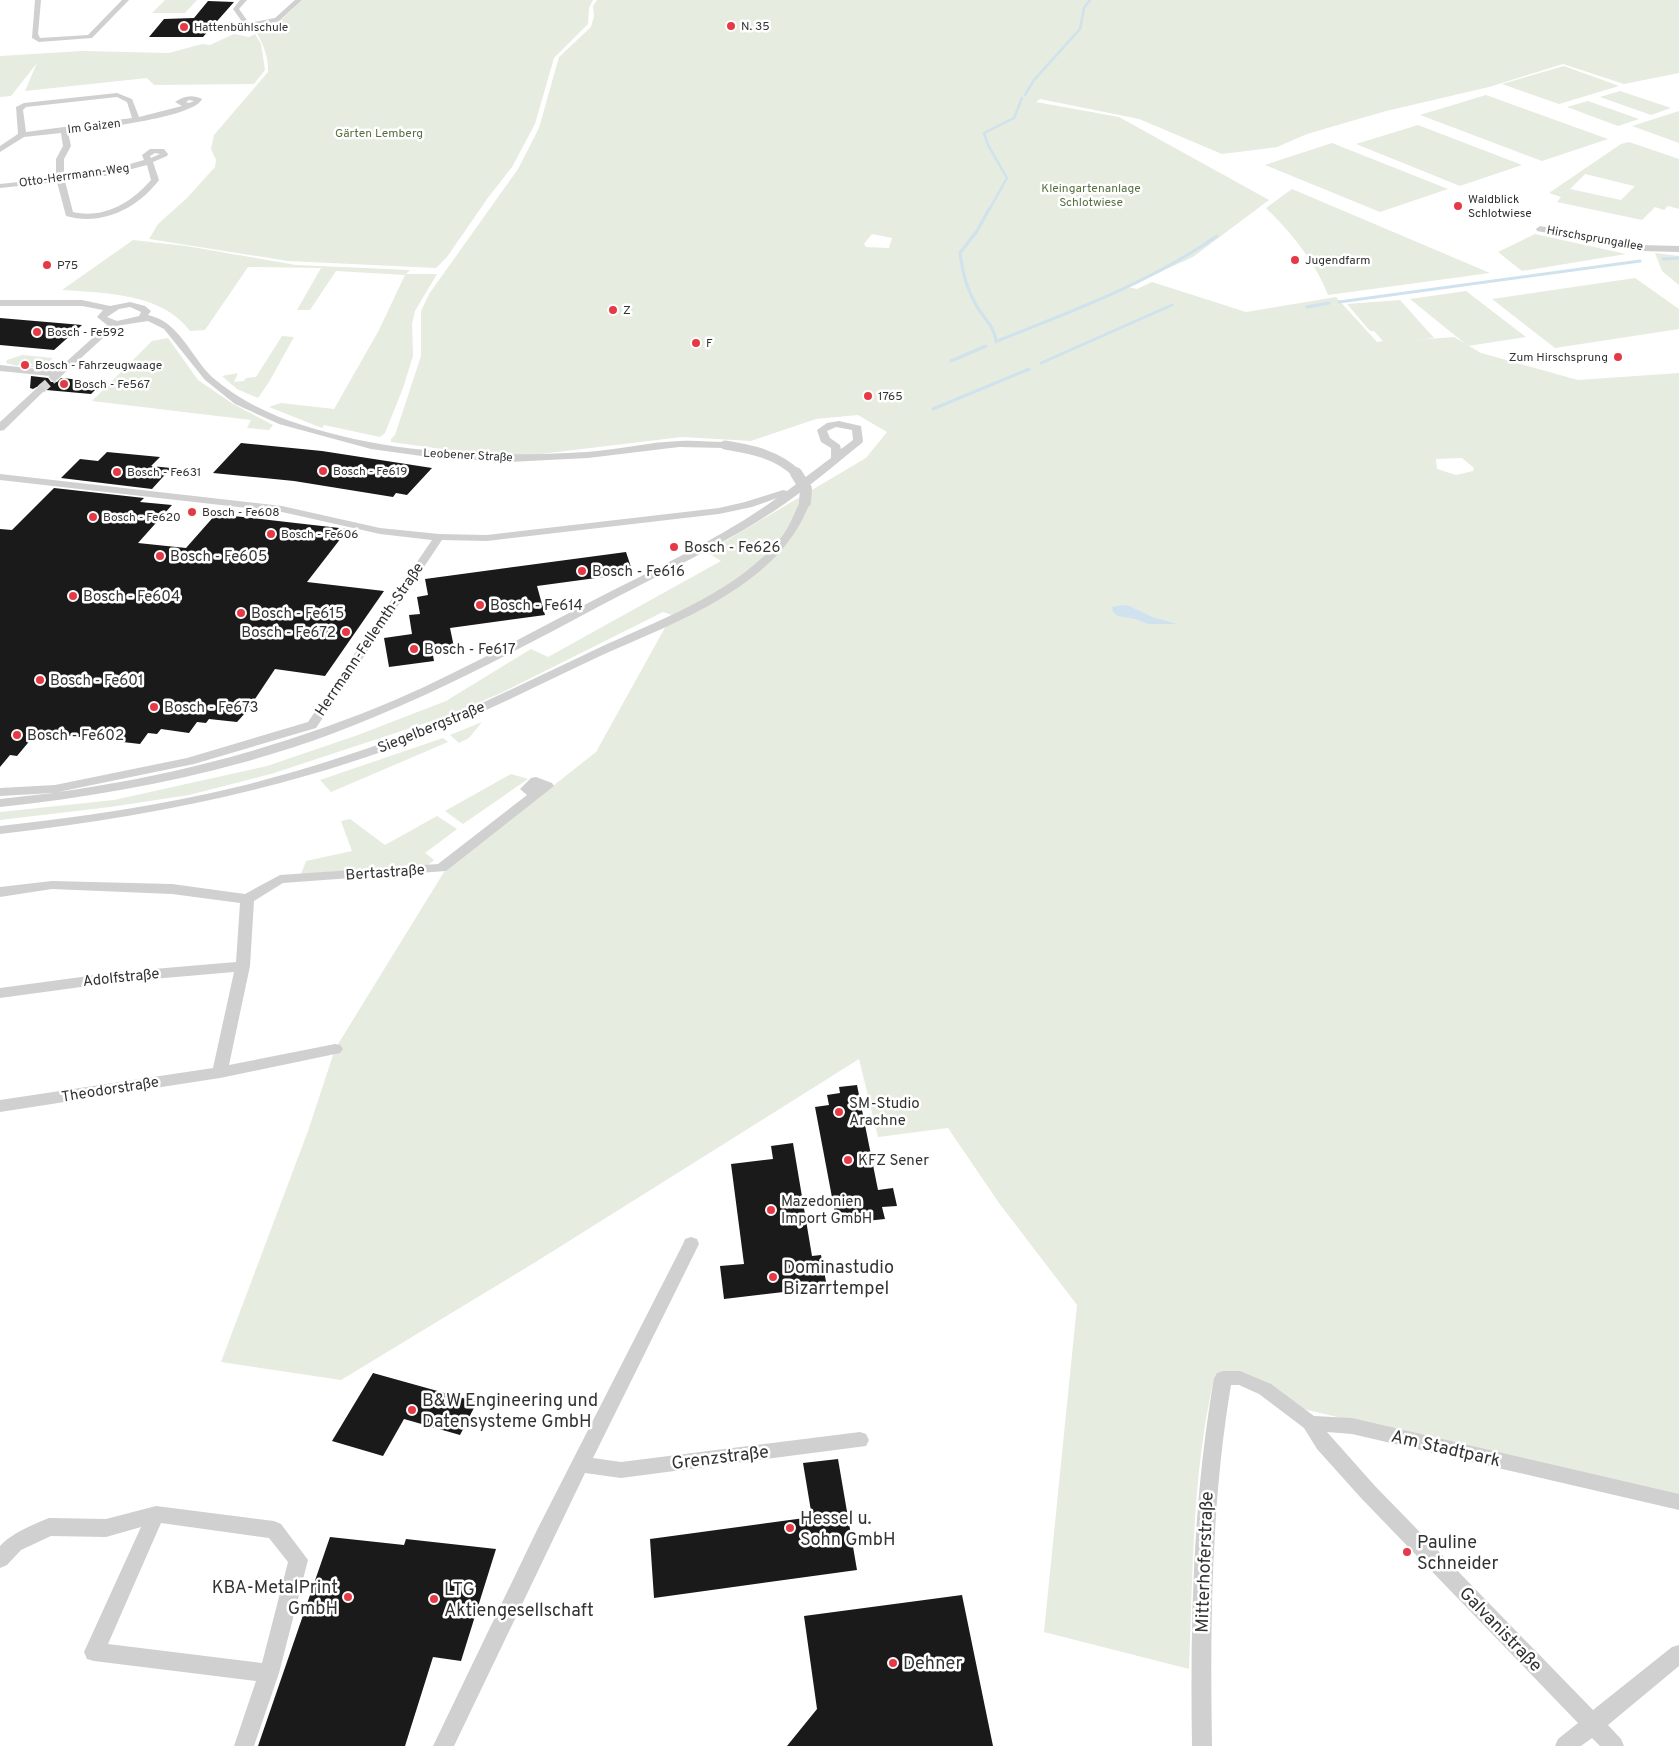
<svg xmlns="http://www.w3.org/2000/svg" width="1679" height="1746" font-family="Overpass,sans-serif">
<rect width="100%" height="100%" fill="#fff"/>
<g fill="#e6ecdf" fill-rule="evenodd">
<polygon points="165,0 197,0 185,13 152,13"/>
<path d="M302 0H593L589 8 588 24 554 58 535 124 512 167 487 199 447 257 436 268 288 261 149 239 158 224 187 198 215 167 216 160 211 149 214 135 268 72C269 55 261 39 252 25L282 19Z"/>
<path d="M597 0H1679V73L1624 84 1563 64 1489 87 1386 111 1307 134 1277 147 1222 154 1139 119 1040 99 1036 102 1119 117 1269 200 1193 257 1127 287 1137 289 1152 282 1246 312 1336 297 1377 342 1383 341 1374 331H1370L1347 304 1400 300 1434 338 1414 340 1454 337 1481 353 1578 380 1679 373V1495L1307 1410 1215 1375C1192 1471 1193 1571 1189 1669L1044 1632 1077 1305 999 1203 948 1128 878 1137 859 1059 534 1263 341 1380 221 1362 308 1131 335 1049 444 872 596 752 672 615 663 612 503 692 453 714 271 774 189 795 110 807 0 820V812L114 800 267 766 358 735 446 701 531 649 548 657 721 561 707 552 866 458 887 432 858 415 816 419 751 441 682 437 532 455 478 454 391 442V439L395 435 421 356V311L429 294 518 169 539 128 559 57 591 27 594 16 593 6ZM872 234 892 238 889 248 866 247 864 244ZM1462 458 1474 468 1473 471 1456 475 1437 469 1436 459ZM1130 606 1153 617 1177 624H1147L1135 619Z"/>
<polygon points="234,34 249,37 255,34 261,44 265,70 254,84 154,85 147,78 25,91 37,63 11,96 0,97 0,56 82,51 169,53 202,44 210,45"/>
<polygon points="1564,66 1619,86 1559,104 1502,84"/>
<polygon points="1620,91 1671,108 1651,115 1600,97"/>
<polygon points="1486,95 1608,139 1542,161 1420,115"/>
<polygon points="1588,101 1639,119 1618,126 1567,107"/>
<polygon points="1679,111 1679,143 1632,126"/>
<polygon points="1418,125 1522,165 1460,186 1356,144"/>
<path d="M1629 142 1679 159V209L1668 206 1664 210 1655 207 1642 220 1557 202 1561 197 1549 193 1621 144ZM1585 174 1634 186H1635L1621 200 1570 189Z"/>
<polygon points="1332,143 1448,189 1380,212 1265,165"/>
<path d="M1292 189 1490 273 1328 295C1316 263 1291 232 1266 208Z"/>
<polygon points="1535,234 1626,254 1522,271 1498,252"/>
<path d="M133 240 186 246 296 265 410 270 406 274H437L415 311 412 324 413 356 403 388 385 433 380 437 324 425 322 428 269 407 281 403 334 409 325 425 379 330 405 275 336 271 310 310H297L321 268 248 267 205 330 190 331C162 293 105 293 62 290Z"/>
<polygon points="1655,253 1679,256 1679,285 1662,271"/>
<polygon points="1635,278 1679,309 1679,329 1555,348 1492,299"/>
<polygon points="1466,291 1526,337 1468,346 1410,299"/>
<polygon points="282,336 294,337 269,382 258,398 237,389 222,376 238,373 234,382 244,381 246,378 256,377"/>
<polygon points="168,338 198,380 233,404 273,425 269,430 247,428 251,420 92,401 152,341"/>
<polygon points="22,355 53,358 41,368 30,367 33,364 20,363 17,366 6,363 7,360"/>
<polygon points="482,722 469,738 459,743 450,735"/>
<polygon points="443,738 448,742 331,792 320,780"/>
<polygon points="511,774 528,779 463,824 445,811"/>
<polygon points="437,816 457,829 425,853 434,860 428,865 301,874 306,861 352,851 341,821 350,819 385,845"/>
</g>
<polygon fill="#cfe2ee" points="1123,605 1130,606 1153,617 1178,624 1147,624 1135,619 1118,616 1113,612 1112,607"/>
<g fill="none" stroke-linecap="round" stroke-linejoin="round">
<g stroke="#cfe2ee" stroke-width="2.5">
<polyline points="1025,95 1034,80 1080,29 1084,8 1090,0"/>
<polyline points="989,210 1007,178 988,145 984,133 1014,118 1022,98"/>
</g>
<g stroke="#cfe2ee" stroke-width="3">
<path d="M989 209 977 231 960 253C962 271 967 289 976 305 983 318 995 326 996 342"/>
<polyline points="1663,259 1679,258"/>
<polyline points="1339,302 1640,261"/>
<polyline points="1307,307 1329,303"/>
<path d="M997 341C1073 311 1149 283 1217 236"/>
<polyline points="951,361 986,346"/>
<polyline points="1041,363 1172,305"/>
<polyline points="933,409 1029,369"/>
</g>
</g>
<g fill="#1a1a1a">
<polygon points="208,1 234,2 203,37 149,37 164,19 194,18"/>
<polygon points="0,318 82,325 54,350 0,345"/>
<polygon points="31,376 48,378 51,382 57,382 61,378 103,382 91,394 46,390 46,386 42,384 33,389 30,388"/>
<polygon points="241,443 322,451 432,468 407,495 396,493 393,497 294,481 213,473"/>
<polygon points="107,452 160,457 151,466 171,468 152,489 61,478 80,459 98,461"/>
<polygon points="54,488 144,498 140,502 172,505 138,543 186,548 216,514 348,529 307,582 384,591 325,676 275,669 247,711 237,722 209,719 206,723 197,722 189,733 161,729 157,734 148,733 140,744 37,732 17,756 10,755 0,767 0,529 12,530"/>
<polygon points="626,552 633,573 537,586 545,615 450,628 454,647 432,650 434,661 389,667 384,638 412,634 409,615 420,614 417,597 428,595 425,579"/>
<polygon points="857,1085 878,1190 893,1188 897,1206 882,1207 885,1219 837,1224 815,1107 829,1105 827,1095 840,1093 839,1087"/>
<polygon points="793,1143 812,1256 821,1255 827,1287 724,1299 720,1266 744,1264 731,1164 773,1159 771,1146"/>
<polygon points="373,1373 477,1402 460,1435 404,1419 383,1456 332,1441"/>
<polygon points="838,1459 857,1570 654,1598 650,1539 812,1517 803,1463"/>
<polygon points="330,1537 404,1545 406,1539 496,1549 461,1661 433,1657 405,1746 258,1746"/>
<polygon points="962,1595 993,1746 787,1746 817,1709 804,1616"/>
</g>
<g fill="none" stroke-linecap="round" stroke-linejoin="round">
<polyline stroke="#d6d6d6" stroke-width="9" stroke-dasharray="9 4.5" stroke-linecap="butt" points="41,389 54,378"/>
<g fill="#d0d0d0" fill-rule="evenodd">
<polygon points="35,0 41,0 38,34 40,38 88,35 122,0 129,0 92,38 39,42 32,38"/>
<polygon points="240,0 247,0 239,9 249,23 275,18 295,0 302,0 279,21 247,27 245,26 233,9"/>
<path d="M117 93 132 99 139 117 182 106 175 102C183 96 193 94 202 99 194 118 91 129 68 132L71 146 64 159V177L105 171 144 160 142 155 150 149H164L168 154 167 156 153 162 159 180C137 209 102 226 66 216L57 182 0 188V184L56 178V159L63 146 61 133 24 137 0 152V146L18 134 16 107 24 103ZM117 97 127 102 132 118 26 132 23 110 26 107ZM189 100 194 101 189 103 186 102ZM155 153 160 154 151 158 150 156ZM147 165 151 180C131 203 104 219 73 212L65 181 105 176Z"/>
<polygon points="1540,226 1641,245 1679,246 1679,252 1641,251 1537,231 1536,229"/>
<path d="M0 300H82L110 306 130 302 145 306 151 311 148 315C180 322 191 357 212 377 234 396 260 410 287 420 383 454 485 458 586 452 617 450 648 442 680 441 695 440 710 442 725 442L730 445 725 448 679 447 588 458 509 462 436 458 371 449 279 424 235 404 205 380 164 329 148 321 116 326 57 380H51L50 376 0 371V365L56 371 107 325 97 317 103 310 82 306H0ZM130 307 141 312 139 316 117 321 107 317 119 309Z"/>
<polygon points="41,386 44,387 44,391 4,430 0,431 0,422 38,387"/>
<path d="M839 421 861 426 863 441 862 443C832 467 803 492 771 513 715 549 654 577 596 608 510 654 425 699 334 733 227 773 113 795 0 807V799L53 793 0 796V788L55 785 187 758 308 722 432 540 380 534 282 512 0 480V474L282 506 380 528 439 534 487 535 719 508 745 502 783 490 787 491 831 458V448L821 442 817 430 827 423ZM836 427 852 430 853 440 841 449 840 445 830 438 827 431ZM777 498C720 539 654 569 592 601 526 635 462 671 395 700 286 746 174 776 58 792L194 764 316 728 442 540 487 541 719 514 752 507Z"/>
<path d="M805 499 810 502C780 587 673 623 598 657 540 684 485 713 425 736 284 790 150 817 0 834V826C80 817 159 806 237 787 298 772 357 753 416 731 474 709 530 680 586 654 652 622 737 595 783 535 791 524 795 511 801 500Z"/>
<polygon points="536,777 552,783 554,786 446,871 283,883 254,901 250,966 229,1065 335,1044 340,1045 343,1049 340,1053 220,1078 0,1112 0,1100 213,1068 234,972 118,982 0,998 0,988 118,972 236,962 240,903 172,894 52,889 0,897 0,887 52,881 172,884 245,894 280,875 438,864 527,795 520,789 531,778"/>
<polygon points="691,1237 697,1239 699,1244 593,1458 621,1462 860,1432 866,1434 869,1440 866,1446 621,1478 585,1473 454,1746 433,1746 537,1530 683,1244 685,1239"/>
<path d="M1223 1371H1240L1271 1384 1314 1416 1352 1418 1679 1494V1510L1352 1434 1327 1432 1375 1486 1593 1710 1672 1647 1679 1645V1666L1608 1725 1621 1739 1624 1746H1600L1592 1738 1581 1746H1555L1558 1739 1578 1723 1361 1498 1317 1449 1304 1428 1259 1394 1239 1385H1231C1211 1505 1210 1625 1212 1746H1192C1190 1622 1193 1500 1214 1378L1217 1373Z"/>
<path d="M156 1506 274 1521 281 1524 308 1560 279 1673 254 1746H234L256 1681 94 1661 87 1659 84 1652 141 1527 106 1537 51 1536 21 1550 7 1565 0 1568V1546C12 1533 32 1525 49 1518L106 1519ZM161 1523 269 1538 288 1562 262 1663 108 1644Z"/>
</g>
<path stroke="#d0d0d0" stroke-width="9" d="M725 445C751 449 779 455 797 474"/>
<polyline stroke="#d0d0d0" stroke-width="12" points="796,473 806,489 805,502"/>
</g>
<g fill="#e63946" stroke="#fff" stroke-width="2">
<circle cx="731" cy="26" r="5"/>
<circle cx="184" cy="27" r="5"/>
<circle cx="1458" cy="206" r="5"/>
<circle cx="1295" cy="260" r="5"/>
<circle cx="47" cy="265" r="5"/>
<circle cx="613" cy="310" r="5"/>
<circle cx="37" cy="332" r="5"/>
<circle cx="696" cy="343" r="5"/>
<circle cx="1618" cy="357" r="5"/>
<circle cx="25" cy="365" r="5"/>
<circle cx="64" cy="384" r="5"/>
<circle cx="868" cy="396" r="5"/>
<circle cx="323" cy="471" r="5"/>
<circle cx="117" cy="472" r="5"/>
<circle cx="192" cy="512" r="5"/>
<circle cx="93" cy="517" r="5"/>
<circle cx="271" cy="534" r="5"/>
<circle cx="674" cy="547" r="5"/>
<circle cx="160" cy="556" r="5"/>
<circle cx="582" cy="571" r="5"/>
<circle cx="73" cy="596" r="5"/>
<circle cx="480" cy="605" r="5"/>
<circle cx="241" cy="613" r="5"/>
<circle cx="346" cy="632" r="5"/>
<circle cx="414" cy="649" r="5"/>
<circle cx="40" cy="680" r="5"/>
<circle cx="154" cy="707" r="5"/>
<circle cx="17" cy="735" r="5"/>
<circle cx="839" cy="1112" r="5"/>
<circle cx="848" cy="1160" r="5"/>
<circle cx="771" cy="1210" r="5"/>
<circle cx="773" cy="1277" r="5"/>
<circle cx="412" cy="1410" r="5"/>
<circle cx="790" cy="1528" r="5"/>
<circle cx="1407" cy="1552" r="5"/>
<circle cx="348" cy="1597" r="5"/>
<circle cx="434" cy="1599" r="5"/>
<circle cx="893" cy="1663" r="5"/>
</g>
<g text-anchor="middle" stroke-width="5" stroke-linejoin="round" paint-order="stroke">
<g font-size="12" fill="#333" stroke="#fff" text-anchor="start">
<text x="741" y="30">N. 35</text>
<text x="194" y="31">Hattenbühlschule</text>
<text x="1468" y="203">Waldblick<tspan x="1468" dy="14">Schlotwiese</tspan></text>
<text x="1305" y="264">Jugendfarm</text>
<text x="57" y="269">P75</text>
<text x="623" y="314">Z</text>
<text x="47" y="336">Bosch - Fe592</text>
<text x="706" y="347">F</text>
<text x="1608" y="361" text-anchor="end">Zum Hirschsprung</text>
<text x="35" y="369">Bosch - Fahrzeugwaage</text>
<text x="74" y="388">Bosch - Fe567</text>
<text x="878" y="400">1765</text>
<text x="333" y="475">Bosch - Fe619</text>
<text x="127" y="476">Bosch - Fe631</text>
<text x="202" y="516">Bosch - Fe608</text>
<text x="103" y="521">Bosch - Fe620</text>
<text x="281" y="538">Bosch - Fe606</text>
</g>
<g font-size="12" fill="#333" stroke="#fff">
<text transform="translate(94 126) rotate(-7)" y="4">Im Gaizen</text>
<text transform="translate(74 175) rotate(-8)" y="4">Otto-Herrmann-Weg</text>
<text transform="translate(1595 238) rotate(10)" y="4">Hirschsprungallee</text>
<text transform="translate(468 455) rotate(3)" y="4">Leobener Straße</text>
</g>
<g font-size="12" fill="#56703f" stroke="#fff">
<text x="379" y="137">Gärten Lemberg</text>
<text x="1091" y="192">Kleingartenanlage<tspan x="1091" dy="14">Schlotwiese</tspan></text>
</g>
<g font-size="15" fill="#333" stroke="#fff" text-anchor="start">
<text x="684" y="552">Bosch - Fe626</text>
<text x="170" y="561">Bosch - Fe605</text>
<text x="592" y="576">Bosch - Fe616</text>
<text x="83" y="601">Bosch - Fe604</text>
<text x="490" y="610">Bosch - Fe614</text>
<text x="251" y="618">Bosch - Fe615</text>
<text x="336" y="637" text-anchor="end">Bosch - Fe672</text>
<text x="424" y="654">Bosch - Fe617</text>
<text x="50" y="685">Bosch - Fe601</text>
<text x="164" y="712">Bosch - Fe673</text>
<text x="27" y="740">Bosch - Fe602</text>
<text x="849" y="1108">SM-Studio<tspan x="849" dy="17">Arachne</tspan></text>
<text x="858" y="1165">KFZ Sener</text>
<text x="781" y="1206">Mazedonien<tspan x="781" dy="17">Import GmbH</tspan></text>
</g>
<g font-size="15" fill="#333" stroke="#fff">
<text transform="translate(369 639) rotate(-56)" y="5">Herrmann-Fellemth-Straße</text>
<text transform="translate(431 727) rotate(-22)" y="5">Siegelbergstraße</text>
<text transform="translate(385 872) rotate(-4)" y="5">Bertastraße</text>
<text transform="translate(121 977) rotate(-6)" y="5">Adolfstraße</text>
<text transform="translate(110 1089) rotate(-9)" y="5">Theodorstraße</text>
</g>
<g font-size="18" fill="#333" stroke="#fff" text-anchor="start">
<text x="783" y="1273">Dominastudio<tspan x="783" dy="21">Bizarrtempel</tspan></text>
<text x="422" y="1406">B&amp;W Engineering und<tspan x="422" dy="21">Datensysteme GmbH</tspan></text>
<text x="800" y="1524">Hessel u.<tspan x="800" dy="21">Sohn GmbH</tspan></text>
<text x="1417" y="1548">Pauline<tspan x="1417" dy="21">Schneider</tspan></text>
<text x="338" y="1593" text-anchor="end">KBA-MetalPrint<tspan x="338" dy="21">GmbH</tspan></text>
<text x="444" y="1595">LTG<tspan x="444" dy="21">Aktiengesellschaft</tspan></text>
<text x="903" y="1669">Dehner</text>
</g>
<g font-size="18" fill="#333" stroke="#fff">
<text transform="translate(1446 1448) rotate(13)" y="6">Am Stadtpark</text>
<text transform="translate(720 1457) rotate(-7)" y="6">Grenzstraße</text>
<text transform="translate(1204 1562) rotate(-88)" y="6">Mitterhoferstraße</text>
<text transform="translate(1501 1629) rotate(46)" y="6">Galvanistraße</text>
</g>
</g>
</svg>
